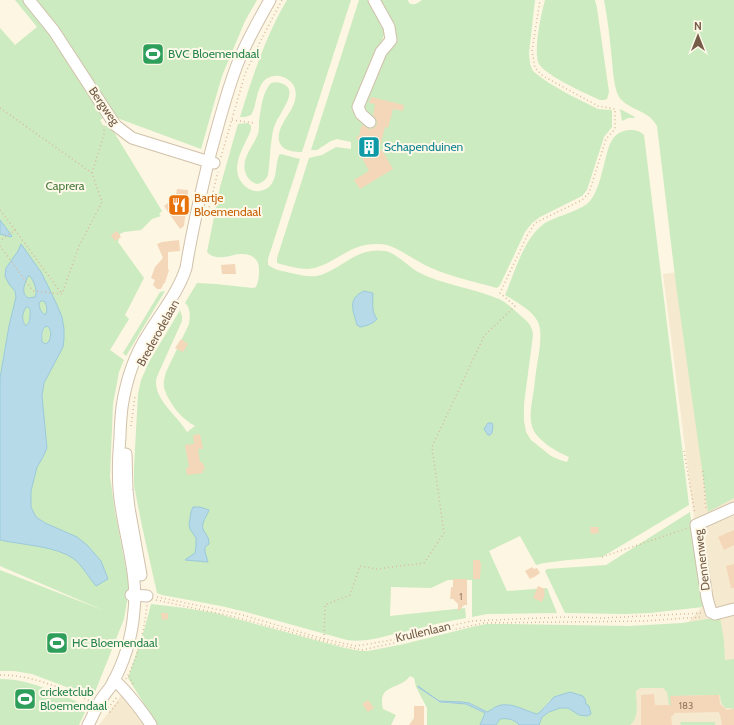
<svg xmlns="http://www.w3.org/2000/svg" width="734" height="725" font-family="Cabin,sans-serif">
<rect width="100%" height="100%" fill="#fdf6e2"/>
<g fill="#f5e9d0">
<polygon points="734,265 734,725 625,725 630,685 705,604 663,274"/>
<polygon points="121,696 147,725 99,725"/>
</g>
<g fill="#ccebc0" fill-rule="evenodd">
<path d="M15 0H25L46 25 105 117 100 120 104 127 109 124 162 211 159 214 161 216 152 219 141 230 124 232 120 234 118 242 144 278 125 315 129 319 110 350 124 360 119 372 113 404 110 476 115 512 127 574 129 590 124 619 93 697 32 674 14 671H0V570L105 611 0 566V540C22 545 57 546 74 559 81 564 90 579 96 586L108 579 101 561 87 545 77 537 45 523 36 517 31 507V491L37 467 43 457 47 448 42 396 44 383 63 347 51 330 49 342 46 344 42 342 43 331 45 327 28 325 25 326 22 317 13 312 9 326 0 378V28L15 45 37 27Z"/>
<polygon points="35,0 257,0 245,21 222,76 201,149 117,118 62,32"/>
<path d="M287 0H351L302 152C294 152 282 151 279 141 277 129 286 119 291 110 299 96 298 81 280 76 276 75 270 76 266 79 256 86 257 106 251 115L245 117H240C252 78 266 35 287 0Z"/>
<path d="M359 0H372L385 30 383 38 368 84 373 85 388 39 378 0H408L409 3C414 6 418 3 422 0H535L529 53 530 64 533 71 539 76 549 83 568 94 598 109 612 110V127L604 137 587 190 582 196 540 217 532 223 525 232 500 285 497 288C480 283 461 279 444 273 435 270 420 263 411 257 398 250 391 243 375 244 366 244 356 247 349 251 335 258 323 268 307 269 299 269 289 266 280 264L277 263V258L309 158 322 155 336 147 351 149V142L337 139 331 141 317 150H311Z"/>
<path d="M545 0H595L597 8 609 92 607 99 604 100H600C587 94 546 76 539 64 533 52 541 14 545 0Z"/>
<path d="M604 0H734V498L708 512 676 285 657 126C649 110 628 110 619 97 614 88 613 71 612 61 610 40 608 20 604 0Z"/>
<path d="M271 83C275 82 279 82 283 84 298 90 283 108 279 117 276 121 274 126 273 131 270 146 270 161 268 175 266 180 262 183 257 184 251 182 248 179 246 174 240 159 253 147 258 134 259 130 259 125 259 121 261 109 262 93 271 83Z"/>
<polygon points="620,109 635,117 634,118 628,118 622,121"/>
<path d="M248 123C250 125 251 124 251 128 251 132 248 136 247 139 239 154 230 174 246 187 250 190 255 192 260 191 279 187 274 169 279 155L281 154 300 159 268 259V265C275 270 282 271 291 273 300 275 311 278 321 275 344 267 357 247 385 251 396 253 408 266 418 272 443 285 473 288 499 299 507 303 514 310 521 316 528 322 532 325 533 335L524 404V421L526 432 531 440 551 456 560 460 567 462 569 457C557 452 538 441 533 429 528 417 532 402 534 389 535 377 537 365 539 353 540 344 542 331 538 322 532 310 516 302 505 295 515 272 524 237 545 223 557 216 580 211 589 202 599 192 603 167 607 153 608 150 609 145 611 142 615 134 622 130 631 130 636 130 640 131 644 135L689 505 602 557 568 560 544 563 536 565 520 536 489 551 507 591 547 588 557 613 487 614 472 617V580H448L431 588 391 587 390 616 465 608 466 618C440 622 415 630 390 635 375 639 362 642 347 640L246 612 221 606 162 595 157 593 142 526 134 486V467L138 394 141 380 149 362 180 310 182 316V321L159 372C158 375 156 378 156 381 155 401 178 416 187 432L195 426C192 424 188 422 185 419 177 413 166 397 164 387 163 382 165 377 166 372L189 324C190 317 191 308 185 303L197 283 216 284 253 288 256 287C259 281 259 275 259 269 259 258 250 253 240 254 229 255 216 262 207 252L220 187 238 124ZM372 304 374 315 357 325 355 320Z"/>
<polygon points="165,291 126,356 123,353 160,292"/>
<polygon points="690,512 703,607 650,613 625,614 565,613 545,571 547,569 606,565"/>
<path d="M151 604 185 608 215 613 345 648 361 651H368L404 644 468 628 486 624H508L629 626 682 623 720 617 724 641 725 660 734 659V722L732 708H725L721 702 720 695 674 696V705H669L667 692 663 688H640L636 691C636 703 640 716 630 725H539L542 717 549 712 560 708H568L579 715 586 704 585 699 550 700 540 712 537 714C525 711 514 703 501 705 495 706 492 710 487 712L469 703 462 702 439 701 418 686V687L437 701 442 703 466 704 485 713 480 725H427V708L416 687 414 678 410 676C399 691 377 683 383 709L396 715 391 725H157L128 678 145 627Z"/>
<path d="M0 679C30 679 56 693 83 704L86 710 79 725H0Z"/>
<polygon points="505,718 516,722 519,725 496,725 500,719"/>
<polygon points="680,722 715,722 715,725 681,725"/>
</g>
<g fill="#b6dae8" stroke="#9bc9da" fill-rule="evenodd">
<polygon points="0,220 12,236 11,237 0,234"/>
<path d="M21 244 41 272 47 284 57 305 62 317 64 329V339L63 347 44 383 42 396 47 448 43 457 37 467 31 491V507L36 517 45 523 77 537 87 545 101 561 108 579 96 586C90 579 81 564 74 559 57 546 22 545 0 540V378L9 326 16 297 15 291 9 284 5 276 6 268 18 251ZM28 276H30C34 282 38 290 35 297L28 298C20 292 25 284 28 276ZM41 301H44C47 305 48 311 45 315 41 312 39 308 39 303ZM26 307H28L30 309C30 315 31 322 26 326 21 320 22 314 26 307ZM47 326C52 329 51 336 49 341L46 344 42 342C42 336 41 328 47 326Z"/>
<path d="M364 291 373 293C373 303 371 311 377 319 373 324 366 326 360 327L357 325C353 310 347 299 364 291Z"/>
<polygon points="488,423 492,423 493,426 492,433 490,435 488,435 484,429"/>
<path d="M193 507H200L209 510C207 516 201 523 203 529 205 535 209 535 209 544L205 547V552L208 562 185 560 186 559 195 553 196 546V538L190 529 189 525 191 512Z"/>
<path d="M418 686 439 701 462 702 469 703 487 712C492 710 495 706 501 705 514 703 525 711 537 714L540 712 554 697 570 692 583 696 585 699 586 704 589 706 591 714 587 716 579 715 568 708H560L549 712 542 717 539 725H519C514 719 507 718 500 719L496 725H480L485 713 466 704 440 702 418 687Z"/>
</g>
<g fill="#f4d7b8">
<polygon points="371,97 404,105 403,111 393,109 388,128 385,127 379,151 382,150 393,169 360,189 354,180 369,171 362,158 366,155 356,137 359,136 361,127 363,125 368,129 372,129 375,127 377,124 376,119 373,115 375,104 369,103"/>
<polygon points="177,189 188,190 188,196 184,226 180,229 164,206 168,203 172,198 175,200"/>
<polygon points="117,231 121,237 115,241 111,235"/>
<polygon points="179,240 180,251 168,252 168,269 169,270 165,283 164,283 161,289 157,289 153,285 155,280 151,278 155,267 163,258 157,244 162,242"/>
<polygon points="235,264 236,274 222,274 221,265"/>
<polygon points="181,339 188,344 183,352 175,348"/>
<polygon points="200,434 203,449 198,449 200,462 202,462 202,464 203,463 205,470 202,470 203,473 187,475 186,468 189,467 185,445 194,444 193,435"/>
<polygon points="590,527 598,527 599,533 591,534"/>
<polygon points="734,530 734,545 724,550 718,537"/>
<polygon points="473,560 480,560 480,563 481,563 480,579 473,579"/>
<polygon points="734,564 734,588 731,588 726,566"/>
<polygon points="532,567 534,569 537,568 540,573 533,578 533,577 530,579 525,571"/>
<polygon points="453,579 467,579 467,605 464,605 458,612 458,604 453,599 450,599 451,587 453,587"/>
<polygon points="538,586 545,589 544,592 545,593 544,594 545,594 542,602 533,598"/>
<polygon points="161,613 166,613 168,614 168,619 162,620"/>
<polygon points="654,694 655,705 671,705 670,696 719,695 720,704 727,710 734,709 734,725 722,725 720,714 719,714 719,712 674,713 674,715 671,716 672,725 641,725 641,695"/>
<polygon points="368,700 374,708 368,712 362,704"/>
<polygon points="414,706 424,706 424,725 409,725 414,718"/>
</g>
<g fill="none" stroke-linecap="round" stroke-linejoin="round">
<g stroke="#d1c1ab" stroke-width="13">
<g id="minor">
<polyline points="29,0 54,31 115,125 132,138 203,160 214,163"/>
<polyline points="370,122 361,114 358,107 381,52 391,40 389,27 374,0"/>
<polyline points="126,454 127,490 129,508 141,575"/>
<polyline points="734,508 696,525 707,598 711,612 715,614 734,609"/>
<polyline points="131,595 147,596"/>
<path d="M114 680C125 689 143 712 151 725"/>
<path d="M88 725C92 718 95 710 99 703 102 697 107 692 111 686 124 663 132 637 134 611 138 576 126 541 121 506 117 483 118 460 120 437 120 427 121 417 122 407 126 381 133 358 147 336 160 314 178 293 186 268 192 230 201 192 210 155 218 125 226 94 237 65 246 42 258 21 270 0"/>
</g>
</g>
<g stroke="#d9ba9b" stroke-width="1.5" stroke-dasharray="1 3" stroke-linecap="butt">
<polyline points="0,108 92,173 102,202 79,246 62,294 33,291 0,246"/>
<polyline points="232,120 255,123"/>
<polyline points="221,157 245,74 261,40 282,0"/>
<polyline points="92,173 104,134 104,125"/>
<polyline points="0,210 15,230 0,241"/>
<polyline points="207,215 218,172"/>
<polyline points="15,230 62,294"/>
<polyline points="131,426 135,396"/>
<polyline points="684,451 695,514"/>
<polyline points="703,471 706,511"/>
<polyline points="602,557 688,528"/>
<polyline points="157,597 239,614 324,639 356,646 398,639 471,621 564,617 604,618 702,613"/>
<polyline points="156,600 235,617 334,644 362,650 484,623 643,621 703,617"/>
<polyline points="324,639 325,605 350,595 360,566 377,569 424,563 444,533 432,447 484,336 515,306 500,293 527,236 535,223 582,200 589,193 606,139 615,129 615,109 598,106 543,76 535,68 532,51 540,0"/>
<path d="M0 675C32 675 61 688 90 701"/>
<polyline points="129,676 134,686"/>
<path d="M126 679C139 655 144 631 147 605"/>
<polyline points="108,708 117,697"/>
<polyline points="106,710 110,712 120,700"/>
</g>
<use href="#minor" stroke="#fff" stroke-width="11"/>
</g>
<defs>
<g id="stadium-square" transform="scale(1.15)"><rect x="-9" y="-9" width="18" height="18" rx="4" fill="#2e9e5b" stroke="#fff9e9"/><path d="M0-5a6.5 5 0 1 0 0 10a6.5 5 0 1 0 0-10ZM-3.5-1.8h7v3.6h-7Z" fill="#fff"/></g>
<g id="building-square" transform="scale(1.15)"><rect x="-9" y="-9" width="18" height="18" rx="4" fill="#0f9aa8" stroke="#fff9e9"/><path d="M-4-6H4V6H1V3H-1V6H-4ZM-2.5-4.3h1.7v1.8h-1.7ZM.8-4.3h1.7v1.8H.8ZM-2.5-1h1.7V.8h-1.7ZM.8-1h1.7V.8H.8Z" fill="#fff"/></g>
<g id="restaurant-square" transform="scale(1.15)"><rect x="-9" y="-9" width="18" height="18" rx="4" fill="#e8710a" stroke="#fff9e9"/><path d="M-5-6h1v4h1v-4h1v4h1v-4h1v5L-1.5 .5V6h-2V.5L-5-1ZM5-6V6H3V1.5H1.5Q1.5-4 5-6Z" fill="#fff"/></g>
</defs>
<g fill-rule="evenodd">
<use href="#stadium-square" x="153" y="54"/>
<use href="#building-square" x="369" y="147"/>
<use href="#restaurant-square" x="179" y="205"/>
<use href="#stadium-square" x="57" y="643"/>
<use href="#stadium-square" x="25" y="699"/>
</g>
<g text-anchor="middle" stroke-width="4" stroke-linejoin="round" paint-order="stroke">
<g font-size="10" fill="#967c63">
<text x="461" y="600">1</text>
<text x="686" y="709">183</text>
</g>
<g font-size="12" fill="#27864d" stroke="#fff9e9" text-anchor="start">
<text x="168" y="58">BVC Bloemendaal</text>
<text x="72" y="647">HC Bloemendaal</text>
<text x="40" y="696">cricketclub<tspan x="40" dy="14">Bloemendaal</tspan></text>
</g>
<g font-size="12" fill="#765d47" stroke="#fff9e9">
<text transform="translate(104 106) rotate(55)" y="4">Bergweg</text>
<text transform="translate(158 333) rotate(-61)" y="4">Brederodelaan</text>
<text transform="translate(702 560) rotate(-97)" y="4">Dennenweg</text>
<text transform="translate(423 632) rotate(-13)" y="4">Krullenlaan</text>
</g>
<g font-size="12" fill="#0d838f" stroke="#fff9e9" text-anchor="start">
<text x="384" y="151">Schapenduinen</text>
</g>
<g font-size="12" fill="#4a7c3f" stroke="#fff9e9">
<text x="65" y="190">Caprera</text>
</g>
<g font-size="12" fill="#c56008" stroke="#fff9e9" text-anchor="start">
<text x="194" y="202">Bartje<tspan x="194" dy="14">Bloemendaal</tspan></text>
</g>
</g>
<g transform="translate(698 36)" stroke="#fff9e9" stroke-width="3" paint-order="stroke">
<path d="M0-3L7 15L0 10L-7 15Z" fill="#765d47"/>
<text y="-6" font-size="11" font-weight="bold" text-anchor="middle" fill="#765d47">N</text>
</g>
</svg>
